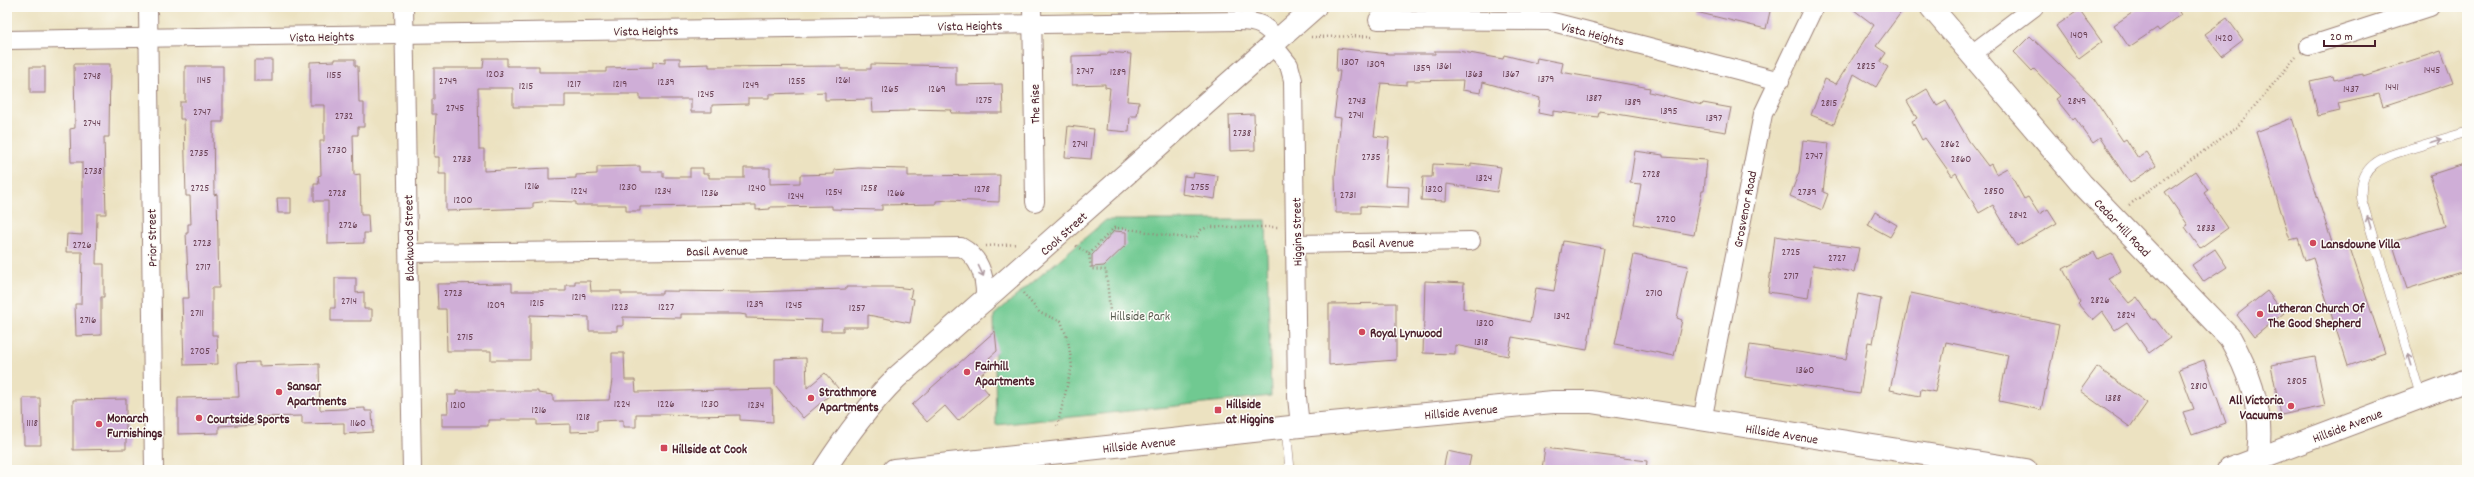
<svg xmlns="http://www.w3.org/2000/svg" width="2474" height="477" font-family="Dekko,sans-serif">
<rect width="100%" height="100%" fill="#fdfcf7"/>
<filter id="ink" filterUnits="userSpaceOnUse"><feTurbulence type="fractalNoise" baseFrequency=".025" numOctaves="2"/><feDisplacementMap in="SourceGraphic" scale="8" xChannelSelector="R" yChannelSelector="G"/><feConvolveMatrix kernelMatrix="1 2 1 2 8 2 1 2 1" color-interpolation-filters="sRGB"/></filter>
<filter id="wash" filterUnits="userSpaceOnUse"><feTurbulence type="fractalNoise" baseFrequency=".012" numOctaves="4" result="noise"/><feDisplacementMap in="SourceGraphic" scale="16" xChannelSelector="R" yChannelSelector="G"/><feGaussianBlur stdDeviation="0.9" result="paint"/><feColorMatrix in="noise" values="0 0 0 0 0 0 0 0 0 0 0 0 0 0 0 0 0 1.4 0 .05"/><feComposite in="paint" operator="in"/></filter>
<g filter="url(#wash)">
<rect width="100%" height="100%" fill="#ece2c1"/>
<polygon fill="#6fc991" stroke="#5c745e" points="1106,220 1266,220 1271,396 996,425 994,315"/>
<g id="blocks">
<g fill="#cfaed7">
<polygon points="1697,7 1771,7 1766,29 1696,12"/>
<polygon points="1850,7 1905,7 1876,46 1886,53 1880,62 1888,67 1876,87 1854,74 1834,124 1811,115 1825,79 1836,84 1874,25"/>
<polygon points="2141,7 2176,7 2181,15 2159,31 2157,28 2129,47 2114,25"/>
<polygon points="2079,10 2102,42 2079,59 2056,26"/>
<polygon points="2227,18 2243,40 2222,56 2205,34"/>
<polygon points="2030,36 2094,98 2123,141 2126,139 2138,158 2147,152 2156,166 2130,183 2100,138 2093,143 2075,118 2073,120 2056,99 2060,96 2034,69 2032,71 2014,52"/>
<polygon points="1337,48 1389,54 1435,54 1435,51 1458,51 1503,59 1504,55 1536,63 1537,58 1563,63 1561,72 1650,88 1649,92 1702,105 1703,103 1731,108 1726,132 1599,111 1598,117 1553,111 1553,116 1538,113 1540,98 1483,82 1481,93 1462,90 1463,80 1407,81 1407,85 1381,83 1374,136 1389,138 1385,186 1409,187 1408,208 1361,206 1361,213 1336,213 1335,176 1341,118 1334,117 1340,71 1336,71"/>
<polygon points="2441,51 2453,83 2383,106 2379,94 2338,103 2340,111 2318,116 2310,81 2333,76 2334,80 2363,74 2363,76"/>
<polygon points="1108,52 1131,54 1127,101 1139,102 1137,116 1130,116 1129,132 1106,130 1110,88 1105,87 1105,84 1072,85 1072,56 1107,55"/>
<polygon points="484,58 507,58 507,66 539,66 539,72 606,72 606,68 653,67 653,62 665,63 665,58 680,58 680,65 709,64 709,67 841,66 841,69 871,69 871,64 956,66 956,85 1002,84 1003,113 951,113 952,110 908,109 908,111 873,112 872,99 825,100 825,92 769,94 769,98 748,98 748,104 712,105 712,112 691,112 691,99 640,99 640,94 565,94 565,107 513,107 513,88 478,88 479,149 484,149 484,171 549,168 549,179 576,178 576,175 597,174 597,167 640,166 640,172 663,172 663,177 690,177 690,168 703,168 703,174 709,174 709,178 744,178 744,168 770,168 770,184 800,183 800,175 834,174 834,170 858,168 908,169 908,176 1000,175 999,202 949,200 936,201 936,204 882,205 882,210 832,209 832,206 770,207 770,209 756,210 756,205 640,207 640,211 626,211 626,205 576,205 576,202 549,201 533,203 533,208 446,211 446,174 439,174 439,157 434,157 436,114 432,114 432,99 434,99 434,68 483,68"/>
<polygon points="335,59 355,59 355,66 358,66 359,103 364,103 364,127 358,127 358,135 353,135 354,175 360,174 361,215 368,215 369,233 364,233 364,243 328,244 328,201 314,201 314,184 319,184 318,176 321,175 320,141 324,141 324,105 310,105 310,62 335,61"/>
<rect x="254" y="60" width="18" height="21"/>
<polygon points="74,64 110,64 109,137 104,137 106,214 97,214 96,264 104,264 104,297 101,297 101,335 76,336 75,304 81,304 82,252 66,252 67,234 82,235 82,162 71,162 70,129 75,128"/>
<polygon points="185,66 223,66 223,122 213,122 214,195 217,194 219,288 212,288 212,335 217,335 218,364 184,365 182,298 189,298 186,233 188,233 188,224 191,224 190,196 186,196 184,119 180,119 180,102 185,102"/>
<rect x="30" y="67" width="15" height="26"/>
<polygon points="1927,89 1937,106 1946,101 1969,141 1988,166 1991,164 1996,174 2007,168 2024,199 2028,197 2039,214 2048,209 2057,223 2017,246 1993,205 1979,213 1956,173 1952,176 1925,138 1922,140 1912,121 1917,118 1907,101"/>
<polygon points="1254,114 1255,150 1230,151 1229,115"/>
<polygon points="2292,118 2334,249 2349,245 2385,353 2348,366 2313,258 2305,261 2298,238 2290,240 2256,132"/>
<polygon points="1068,126 1094,129 1091,159 1065,157"/>
<polygon points="1803,140 1829,143 1823,192 1828,194 1822,210 1790,196 1799,172"/>
<polygon points="1635,151 1663,155 1663,157 1707,160 1704,191 1702,191 1694,235 1634,224 1641,184 1630,183"/>
<polygon points="1471,163 1501,167 1497,192 1447,184 1446,201 1421,200 1423,177 1432,177 1433,164 1471,166"/>
<polygon points="2467,163 2467,270 2407,289 2392,242 2445,226 2430,175"/>
<polygon points="2195,171 2208,190 2204,193 2228,228 2200,248 2185,227 2188,225 2165,192"/>
<polygon points="1194,173 1218,176 1215,199 1182,194 1184,176 1193,177"/>
<polygon points="277,198 291,198 291,213 278,213"/>
<polygon points="1875,212 1897,225 1890,237 1868,225"/>
<polygon points="1114,231 1126,232 1126,245 1104,266 1092,267 1092,255"/>
<polygon points="1775,236 1859,248 1854,272 1813,265 1808,298 1768,292"/>
<polygon points="1563,241 1604,248 1587,350 1512,337 1508,356 1455,345 1455,354 1423,353 1425,281 1464,283 1463,308 1530,322 1536,288 1554,291"/>
<polygon points="2215,249 2227,267 2204,282 2192,265"/>
<polygon points="2094,252 2098,259 2112,253 2121,271 2108,278 2129,303 2137,297 2153,320 2155,319 2170,338 2149,353 2127,322 2115,330 2102,311 2092,320 2078,304 2080,302 2063,269"/>
<polygon points="1634,255 1688,266 1677,318 1682,320 1674,356 1615,344"/>
<polygon points="335,278 356,278 356,293 364,292 364,309 372,309 372,321 331,321 331,308 335,308"/>
<polygon points="575,281 590,281 591,291 621,291 621,294 662,294 662,291 753,292 846,289 846,287 894,287 912,289 910,298 914,299 910,323 868,315 868,327 843,327 843,331 821,331 822,320 746,318 746,315 740,314 681,314 681,318 623,317 623,326 617,326 617,331 589,331 589,317 530,315 530,360 491,360 491,351 447,351 446,309 438,309 437,284 512,283 512,291 566,291 566,285 575,285"/>
<polygon points="2267,291 2284,313 2254,337 2237,315"/>
<polygon points="1911,293 2059,325 2041,410 1999,401 2008,355 1946,342 1935,392 1921,389 1920,396 1890,390"/>
<polygon points="1858,294 1881,299 1873,343 1868,342 1860,394 1745,377 1750,345 1846,359"/>
<polygon points="1396,303 1396,360 1329,365 1329,304"/>
<polygon points="995,331 997,351 989,358 993,364 976,379 989,394 958,421 945,406 927,422 912,405"/>
<polygon points="612,353 624,353 625,380 635,380 636,392 772,389 773,422 740,420 740,415 694,416 667,414 636,414 636,427 623,427 623,420 597,421 597,431 570,432 570,424 537,425 537,420 488,420 488,426 442,426 442,413 448,413 447,395 456,395 456,391 538,391 538,393 553,395 553,401 609,400 612,380"/>
<polygon points="2315,357 2325,406 2281,415 2271,365"/>
<polygon points="806,358 807,388 825,373 838,388 803,418 775,385 775,359"/>
<polygon points="2204,360 2226,423 2192,435 2183,412 2194,409 2179,369"/>
<polygon points="259,362 259,366 319,364 320,410 365,408 365,411 372,411 373,432 344,434 344,423 302,424 302,416 259,417 259,424 219,426 219,433 178,434 178,398 239,397 237,363"/>
<polygon points="2097,367 2147,403 2130,427 2080,391"/>
<polygon points="23,398 40,398 41,445 24,445"/>
<polygon points="126,399 126,449 73,450 73,400"/>
<polygon points="1545,448 1647,461 1646,470 1542,470"/>
<polygon points="1447,451 1471,456 1468,470 1443,470"/>
</g>
</g>
</g>
<g filter="url(#ink)">
<use href="#blocks" fill-opacity="0" stroke="#9b8076" stroke-width="1"/>
<g fill="none" stroke-linecap="round" stroke-linejoin="round">
<g stroke="#9b8076" stroke-width="10">
<g id="service">
<path d="M2421 397 2362 201C2356 162 2387 156 2416 147 2433 142 2450 137 2467 132"/>
<polyline points="1286,428 1290,470"/>
</g>
</g>
<g stroke="#9b8076" stroke-width="20">
<g id="minor">
<polyline points="148,7 154,470"/>
<polyline points="404,7 412,470"/>
<polyline points="1032,7 1035,202"/>
<polyline points="1378,20 1549,21 1780,81"/>
<path d="M7 40 1238 21C1259 21 1264 25 1279 40"/>
<polyline points="1273,45 1289,65 1293,80 1297,397 1300,426"/>
<polyline points="2309,46 2430,7"/>
<polyline points="1972,54 2034,7"/>
<polyline points="1296,244 1471,241"/>
<path d="M409 253 961 247C982 258 986 280 985 302"/>
<polyline points="1702,421 1763,114 1814,7"/>
</g>
</g>
<g stroke="#9b8076" stroke-width="24">
<path id="tertiary" d="M1931 7 2081 183 2230 338C2252 377 2268 425 2254 470"/>
</g>
<g stroke="#9b8076" stroke-width="24">
<g id="secondary">
<path d="M824 470C846 436 867 407 896 378L1315 7"/>
<polyline points="894,470 1300,426 1553,402 1591,402 2026,470"/>
<polyline points="2228,470 2467,380"/>
</g>
</g>
<g stroke="#9b8076" stroke-width="2.5" stroke-dasharray="1 3" stroke-linecap="butt">
<polyline points="1311,37 1372,36"/>
<polyline points="2129,205 2237,127 2296,57"/>
<polyline points="986,246 1017,244"/>
<polyline points="1076,246 1089,254 1091,269 1106,270 1110,311"/>
<path d="M1089 254 1114 228C1142 229 1168 238 1196 238L1201 230 1208 227H1279"/>
<polyline points="1023,293 1040,313 1061,321 1068,340 1072,366 1057,427"/>
</g>
<use href="#service" stroke="#fff" stroke-width="9"/>
<use href="#minor" stroke="#fff" stroke-width="18"/>
<use href="#tertiary" stroke="#fff" stroke-width="22"/>
<use href="#secondary" stroke="#fff" stroke-width="22"/>
</g>
<defs><path id="oneway-shaft" d="M-6 0H5M1.5-3L5.5 0L1.5 3" fill="none" stroke-width="1.6" stroke-linecap="round" stroke-linejoin="round"/></defs>
<g stroke="#ae9aa0">
<use href="#oneway-shaft" transform="translate(2436 141) rotate(-17)"/>
<use href="#oneway-shaft" transform="translate(2369 222) rotate(-107)"/>
<use href="#oneway-shaft" transform="translate(981 271) rotate(65)"/>
<use href="#oneway-shaft" transform="translate(2410 360) rotate(-107)"/>
</g>
</g>
<g fill="#d1495b" stroke="#fdfcf7" stroke-width="1.5">
<circle cx="2313" cy="243" r="4"/>
<circle cx="2260" cy="314" r="4"/>
<circle cx="1362" cy="332" r="4"/>
<circle cx="967" cy="372" r="4"/>
<circle cx="279" cy="392" r="4"/>
<circle cx="811" cy="398" r="4"/>
<circle cx="2291" cy="406" r="4"/>
<rect x="1214" y="406" width="8" height="8" rx="2"/>
<circle cx="199" cy="418" r="4"/>
<circle cx="99" cy="424" r="4"/>
<rect x="660" y="444" width="8" height="8" rx="2"/>
</g>
<g text-anchor="middle" stroke-width="3" stroke-linejoin="round" paint-order="stroke">
<g font-size="11" fill="#6b4356">
<text x="2079" y="38">1409</text>
<text x="2224" y="41">1420</text>
<text x="1350" y="65">1307</text>
<text x="1376" y="67">1309</text>
<text x="1444" y="69">1361</text>
<text x="1866" y="69">2825</text>
<text x="1422" y="71">1359</text>
<text x="2432" y="73">1445</text>
<text x="1085" y="74">2747</text>
<text x="1118" y="75">1289</text>
<text x="495" y="77">1203</text>
<text x="1474" y="77">1363</text>
<text x="1511" y="77">1367</text>
<text x="334" y="78">1155</text>
<text x="92" y="79">2748</text>
<text x="1546" y="82">1379</text>
<text x="204" y="83">1145</text>
<text x="843" y="83">1261</text>
<text x="448" y="84">2749</text>
<text x="797" y="84">1255</text>
<text x="666" y="85">1239</text>
<text x="574" y="87">1217</text>
<text x="620" y="87">1219</text>
<text x="751" y="88">1249</text>
<text x="526" y="89">1215</text>
<text x="2392" y="90">1441</text>
<text x="890" y="92">1265</text>
<text x="937" y="92">1269</text>
<text x="2351" y="92">1437</text>
<text x="706" y="97">1245</text>
<text x="1594" y="101">1387</text>
<text x="984" y="103">1275</text>
<text x="1357" y="104">2743</text>
<text x="2077" y="104">2849</text>
<text x="1633" y="105">1389</text>
<text x="1829" y="106">2815</text>
<text x="455" y="111">2745</text>
<text x="1669" y="114">1395</text>
<text x="202" y="115">2747</text>
<text x="1356" y="118">2741</text>
<text x="344" y="119">2732</text>
<text x="1714" y="121">1397</text>
<text x="92" y="126">2744</text>
<text x="1242" y="136">2738</text>
<text x="1080" y="147">2741</text>
<text x="1950" y="147">2862</text>
<text x="337" y="153">2730</text>
<text x="199" y="156">2735</text>
<text x="1814" y="159">2747</text>
<text x="1371" y="160">2735</text>
<text x="462" y="162">2733</text>
<text x="1961" y="162">2860</text>
<text x="93" y="174">2738</text>
<text x="1651" y="177">2728</text>
<text x="1484" y="181">1324</text>
<text x="532" y="189">1216</text>
<text x="628" y="190">1230</text>
<text x="1200" y="190">2755</text>
<text x="200" y="191">2725</text>
<text x="757" y="191">1240</text>
<text x="869" y="191">1258</text>
<text x="982" y="192">1278</text>
<text x="1434" y="192">1320</text>
<text x="579" y="194">1224</text>
<text x="663" y="194">1234</text>
<text x="1994" y="194">2850</text>
<text x="834" y="195">1254</text>
<text x="1807" y="195">2739</text>
<text x="337" y="196">2728</text>
<text x="710" y="196">1236</text>
<text x="896" y="196">1266</text>
<text x="1348" y="198">2731</text>
<text x="796" y="199">1244</text>
<text x="463" y="203">1200</text>
<text x="2018" y="218">2842</text>
<text x="1666" y="222">2720</text>
<text x="348" y="228">2726</text>
<text x="2206" y="231">2833</text>
<text x="202" y="246">2723</text>
<text x="82" y="248">2726</text>
<text x="1791" y="255">2725</text>
<text x="1837" y="261">2727</text>
<text x="203" y="270">2717</text>
<text x="1791" y="279">2717</text>
<text x="453" y="296">2723</text>
<text x="1654" y="296">2710</text>
<text x="579" y="300">1219</text>
<text x="2100" y="303">2826</text>
<text x="349" y="304">2714</text>
<text x="537" y="306">1215</text>
<text x="755" y="307">1239</text>
<text x="496" y="308">1209</text>
<text x="794" y="308">1245</text>
<text x="620" y="310">1223</text>
<text x="666" y="310">1227</text>
<text x="857" y="311">1257</text>
<text x="197" y="316">2711</text>
<text x="2126" y="318">2824</text>
<text x="1562" y="319">1342</text>
<text x="88" y="323">2716</text>
<text x="1485" y="326">1320</text>
<text x="465" y="340">2715</text>
<text x="1481" y="345">1318</text>
<text x="200" y="354">2705</text>
<text x="1805" y="373">1360</text>
<text x="2297" y="384">2805</text>
<text x="2199" y="389">2810</text>
<text x="2113" y="401">1388</text>
<text x="622" y="407">1224</text>
<text x="666" y="407">1226</text>
<text x="710" y="407">1230</text>
<text x="458" y="408">1210</text>
<text x="756" y="408">1234</text>
<text x="539" y="413">1216</text>
<text x="583" y="420">1218</text>
<text x="32" y="426">1118</text>
<text x="358" y="426">1160</text>
</g>
<g font-size="13" fill="#4a1f2b" stroke="#fdfcf7">
<text transform="translate(970 25) rotate(-1)" y="5">Vista Heights</text>
<text transform="translate(646 30) rotate(-1)" y="5">Vista Heights</text>
<text transform="translate(1593 33) rotate(14)" y="5">Vista Heights</text>
<text transform="translate(322 36) rotate(-1)" y="5">Vista Heights</text>
<text transform="translate(1034 104) rotate(-91)" y="5">The Rise</text>
<text transform="translate(1744 209) rotate(-79)" y="5">Grosvenor Road</text>
<text transform="translate(2123 227) rotate(46)" y="5">Cedar Hill Road</text>
<text transform="translate(1296 232) rotate(-91)" y="5">Higgins Street</text>
<text transform="translate(1063 233) rotate(-42)" y="5">Cook Street</text>
<text transform="translate(151 238) rotate(-91)" y="5">Prior Street</text>
<text transform="translate(408 238) rotate(-91)" y="5">Blackwood Street</text>
<text transform="translate(1383 242) rotate(-1)" y="5">Basil Avenue</text>
<text transform="translate(717 250) rotate(-1)" y="5">Basil Avenue</text>
<text transform="translate(1461 411) rotate(-5)" y="5">Hillside Avenue</text>
<text transform="translate(2347 425) rotate(-21)" y="5">Hillside Avenue</text>
<text transform="translate(1782 433) rotate(9)" y="5">Hillside Avenue</text>
<text transform="translate(1139 444) rotate(-6)" y="5">Hillside Avenue</text>
</g>
<g font-size="13" font-weight="bold" fill="#4a1f2b" stroke="#fdfcf7" text-anchor="start">
<text x="2321" y="248">Lansdowne Villa</text>
<text x="2268" y="312">Lutheran Church Of<tspan x="2268" dy="15">The Good Shepherd</tspan></text>
<text x="1370" y="337">Royal Lynwood</text>
<text x="975" y="370">Fairhill<tspan x="975" dy="15">Apartments</tspan></text>
<text x="287" y="390">Sansar<tspan x="287" dy="15">Apartments</tspan></text>
<text x="819" y="396">Strathmore<tspan x="819" dy="15">Apartments</tspan></text>
<text x="2283" y="404" text-anchor="end">All Victoria<tspan x="2283" dy="15">Vacuums</tspan></text>
<text x="1226" y="408">Hillside<tspan x="1226" dy="15">at Higgins</tspan></text>
<text x="107" y="422">Monarch<tspan x="107" dy="15">Furnishings</tspan></text>
<text x="207" y="423">Courtside Sports</text>
<text x="672" y="453">Hillside at Cook</text>
</g>
<g font-size="13" fill="#575a4f" stroke="#fdfcf7">
<text x="1140" y="320">Hillside Park</text>
</g>
</g>
<rect width="2474" height="477" fill="none" stroke="#fdfcf7" stroke-width="24"/>
<path d="M2324 40v6h51v-6" fill="none" stroke="#4a1f2b" stroke-width="2"/>
<text x="2330" y="40" font-size="12" fill="#4a1f2b" stroke="#fdfcf7" stroke-width="3" paint-order="stroke">20 m</text>
</svg>
